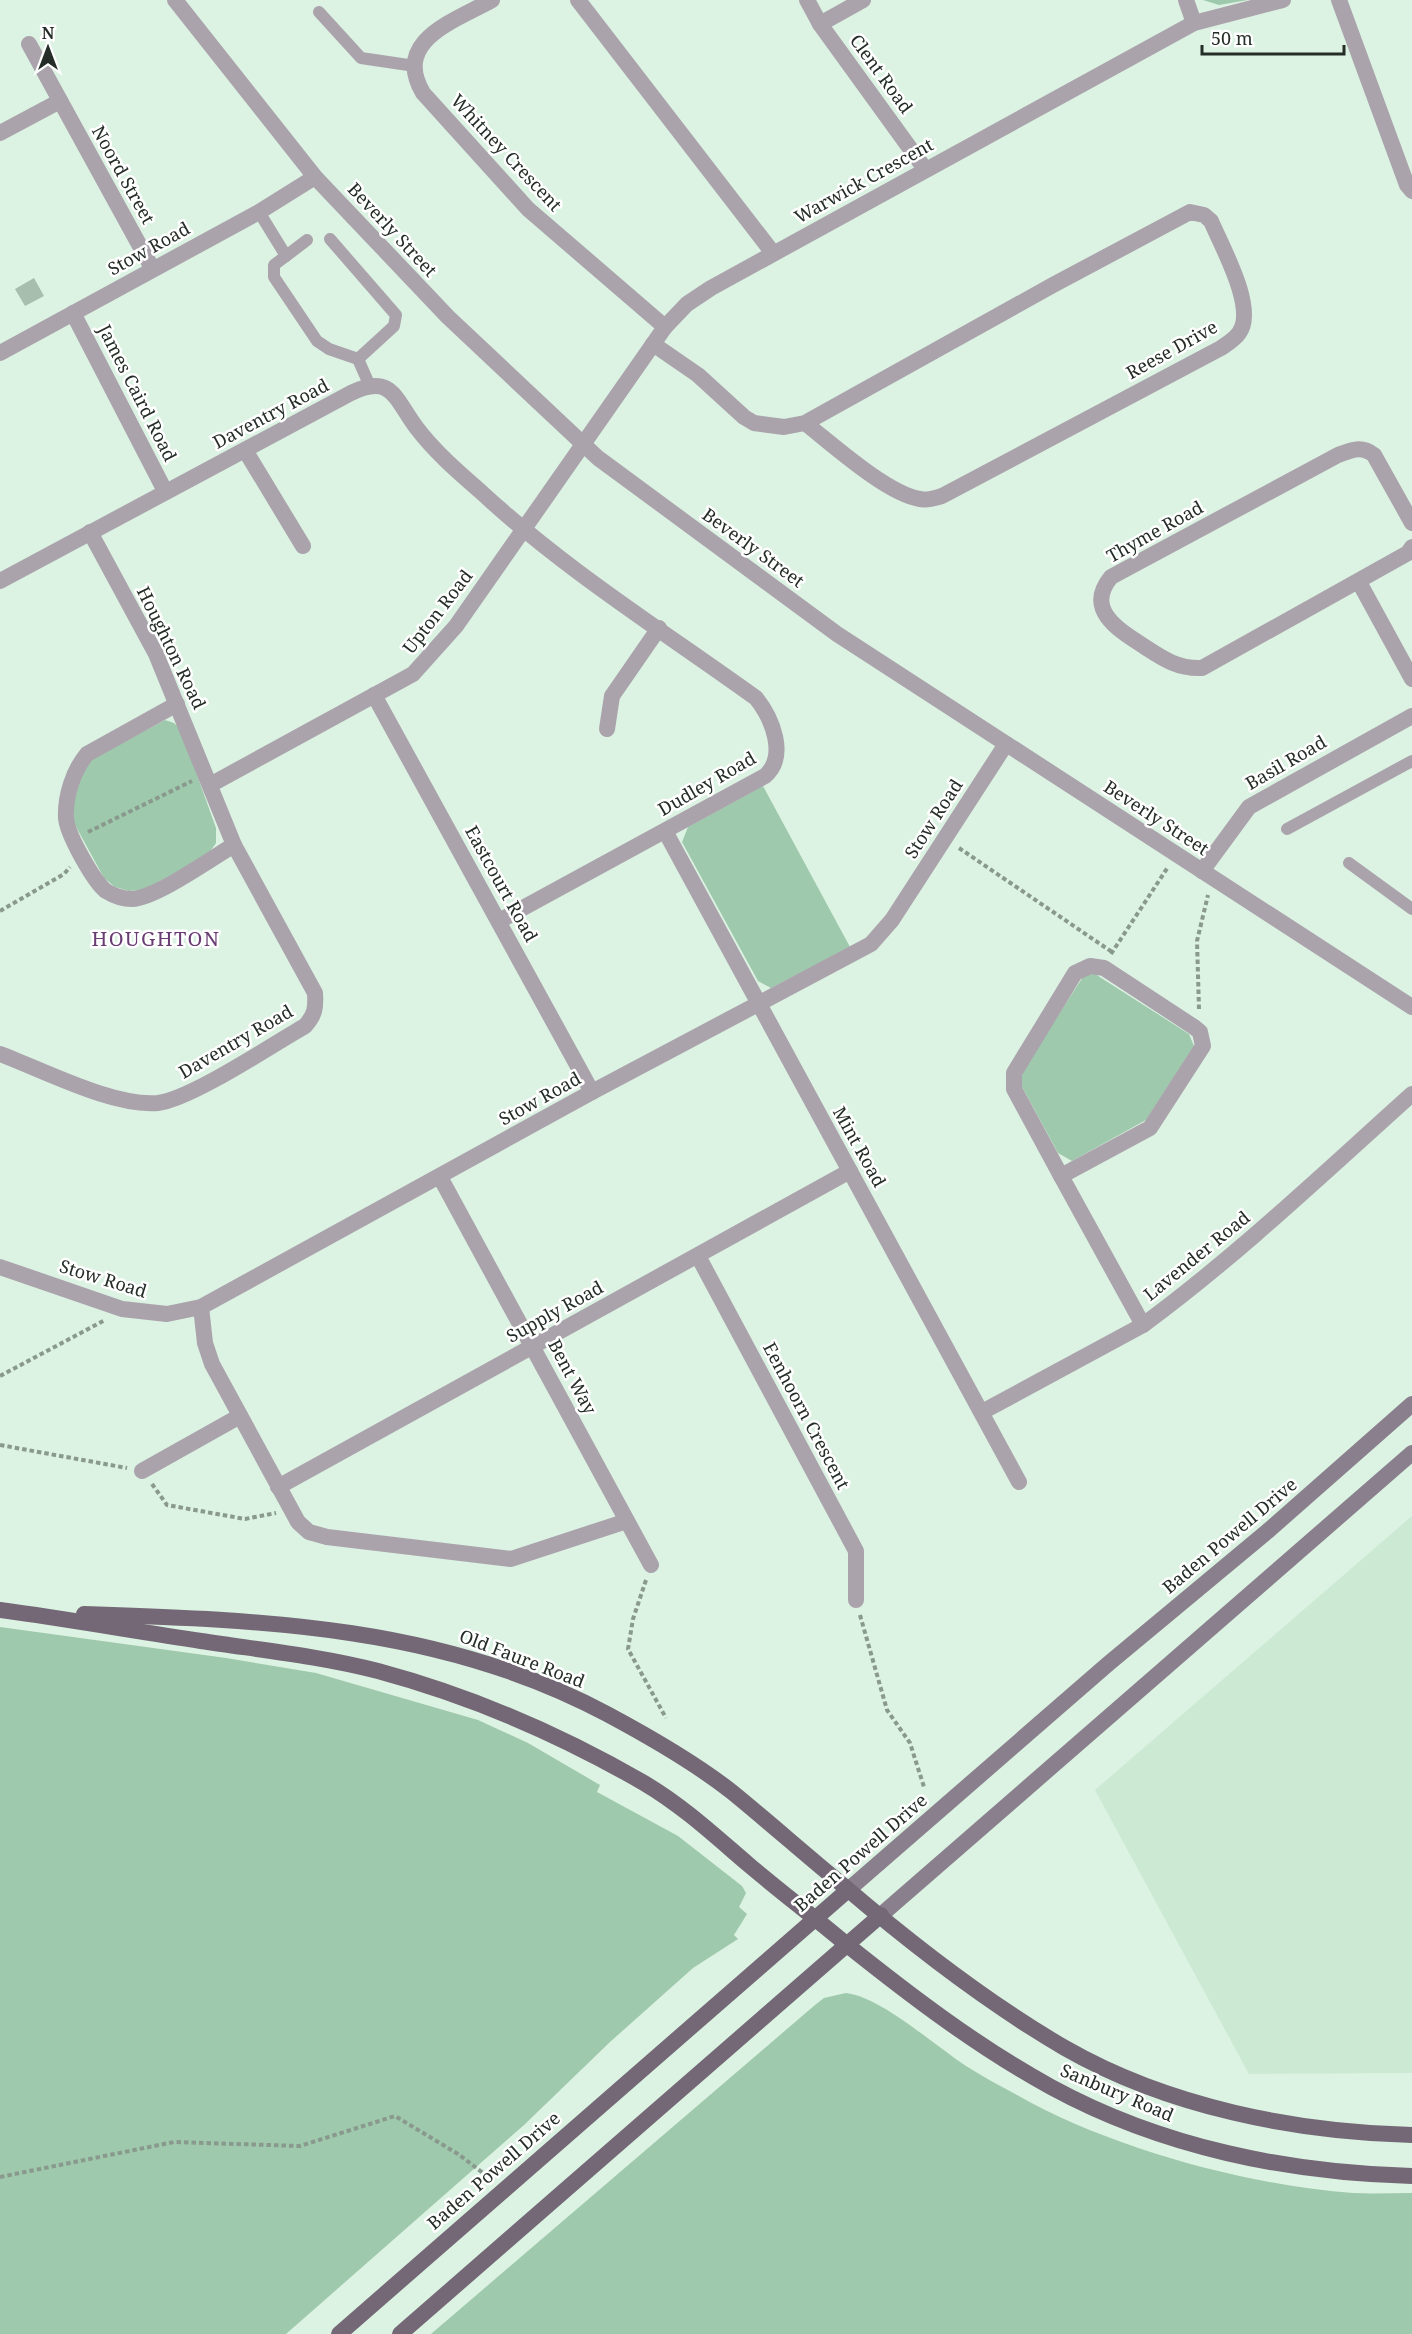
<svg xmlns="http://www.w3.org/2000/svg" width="1412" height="2334" font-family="'Noto Serif',serif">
<rect width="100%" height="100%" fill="#dcf2e2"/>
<polygon fill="#cce9d4" points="1412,1516 1412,2073 1249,2074 1095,1790"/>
<g fill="#9fc9ac">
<polygon points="1203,0 1248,0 1219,5"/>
<polygon points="165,720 174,723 181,730 216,828 216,843 207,856 143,890 129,891 115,887 104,878 74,823 73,806 81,773 88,761"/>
<polygon points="763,786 850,947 771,988 758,981 682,842 688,827"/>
<polygon points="1095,974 1189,1034 1194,1046 1146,1120 1072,1161 1058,1153 1021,1085 1022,1071 1081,980 1084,975"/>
<polygon points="0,1627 226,1658 316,1673 478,1720 528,1743 600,1785 597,1792 678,1836 742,1886 746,1893 739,1907 747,1914 734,1935 738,1939 693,1968 610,2042 524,2125 286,2334 0,2334"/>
<path d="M846 1993C881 1997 934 2045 966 2066 982 2076 1000 2086 1017 2095 1110 2148 1246 2185 1353 2193 1372 2194 1392 2193 1412 2193V2334H431L815 2005 824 1998Z"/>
</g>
<polygon fill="#a7bdad" points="34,278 44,296 25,306 15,289"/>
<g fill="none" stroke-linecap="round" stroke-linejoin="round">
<g stroke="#89998e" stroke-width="4" stroke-dasharray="4.5 3" stroke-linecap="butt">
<polyline points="88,832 192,781"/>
<polyline points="959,848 1112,952"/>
<polyline points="0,911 64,874 70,867"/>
<polyline points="1111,954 1168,867"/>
<polyline points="1199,1009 1197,941 1208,895"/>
<polyline points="0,1376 105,1320"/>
<polyline points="0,1445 127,1468"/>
<polyline points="152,1484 167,1505 245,1519 276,1513"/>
<polyline points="646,1580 633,1619 628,1649 666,1718"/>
<polyline points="860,1615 887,1710 910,1743 924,1787"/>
<polyline points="0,2177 174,2142 300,2146 395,2116 458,2154 491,2179"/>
</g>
<g stroke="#aaa3ac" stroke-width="12">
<polyline points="319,12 361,58 415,66"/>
<polyline points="259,212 286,256 274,265 274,277 317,341 329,349 358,359 369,384"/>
<polyline points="330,239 396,315 394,326 358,359"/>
<polyline points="286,256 307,240"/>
<polyline points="1287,829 1412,761"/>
<polyline points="1349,863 1412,909"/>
</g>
<g stroke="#aaa3ac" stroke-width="16">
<polyline points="175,0 315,177 448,317 598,458 837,634 1412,1007"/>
<path d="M492 0C455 21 392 40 423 93L528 209 665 327"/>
<polyline points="578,0 773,253"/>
<polyline points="807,0 820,24 925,169"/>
<polyline points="1186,0 1194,23"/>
<polyline points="1339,0 1407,185 1412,191"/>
<polyline points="820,24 863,0"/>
<polyline points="29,44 152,268"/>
<polyline points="0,133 60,101"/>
<polyline points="73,313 165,491"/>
<path d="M653 344 698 375 744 417 754 423 784 427 805 423 1053 285 1190 212 1204 215 1211 221C1222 247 1257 309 1239 333 1235 339 1227 344 1221 348L942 496C935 498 927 501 920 499 887 494 832 444 805 423"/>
<polyline points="0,353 259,212 315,177"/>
<polyline points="245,450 303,546"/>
<path d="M1412 523 1374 455C1361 445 1352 450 1338 455L1111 577C1085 609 1117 629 1142 645 1162 658 1177 669 1202 668L1408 553 1412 547"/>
<path d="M0 581 351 393C392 373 395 399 416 427 434 451 457 471 480 491 564 569 663 631 756 698 772 718 788 756 765 776L499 921"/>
<polyline points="1359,582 1412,679"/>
<polyline points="374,695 592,1092"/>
<path d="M177 704 87 754C73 771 65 796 66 818 67 834 94 882 106 891 114 896 123 899 132 899 156 898 212 858 234 845"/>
<polyline points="607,729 612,696 659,628"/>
<polyline points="210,785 413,674 456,626 665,327 687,304 711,288 1194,23 1283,0"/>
<polyline points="665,831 1019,1482"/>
<polyline points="1202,871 1249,807 1412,716"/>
<polygon points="1090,966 1104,968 1194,1027 1200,1032 1203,1046 1150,1128 1061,1176 1014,1089 1014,1073 1075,973"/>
<path d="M0 1054C43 1070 113 1107 158 1103 191 1099 272 1045 305 1026 315 1015 316 1008 315 993L234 845 156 654 90 532"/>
<polyline points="1061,1176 1143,1325"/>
<polyline points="440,1177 651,1565"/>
<polyline points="698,1256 856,1551 856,1600"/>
<polyline points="0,1267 122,1309 167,1314 201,1307 592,1092 871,944 892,920 1006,744"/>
<polyline points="201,1307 205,1343 212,1364 298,1522 309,1532 327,1537 511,1559 627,1521"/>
<path d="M982 1412 1143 1325C1238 1255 1324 1173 1412 1094"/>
<polyline points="142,1471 240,1416"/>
<polyline points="278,1487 850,1171"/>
</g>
<g stroke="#8a808d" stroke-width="16">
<polyline points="848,1890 1108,1664 1269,1530 1412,1404"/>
<polyline points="881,1915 1412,1453"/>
</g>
<g stroke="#746877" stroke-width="16">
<path d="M0 1610C67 1619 134 1631 201 1641 260 1650 320 1656 378 1671 471 1696 561 1735 644 1783 683 1806 715 1836 749 1865 781 1892 814 1917 846 1944 911 1996 978 2047 1051 2087 1161 2147 1288 2173 1412 2176"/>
<path d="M84 1614C265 1620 443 1626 607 1714 650 1737 694 1762 732 1792 770 1823 807 1856 845 1887 914 1946 986 2002 1065 2048 1168 2107 1295 2132 1412 2135"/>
<polyline points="339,2334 848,1890"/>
<polyline points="400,2334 881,1915"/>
</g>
</g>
<g text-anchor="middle" stroke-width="5" stroke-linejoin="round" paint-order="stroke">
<g font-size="18" fill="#242d27" stroke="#fff">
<text transform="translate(881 74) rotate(54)" y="6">Clent Road</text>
<text transform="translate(506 153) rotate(47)" y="6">Whitney Crescent</text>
<text transform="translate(123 175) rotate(61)" y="6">Noord Street</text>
<text transform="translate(864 181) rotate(-29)" y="6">Warwick Crescent</text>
<text transform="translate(392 230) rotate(47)" y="6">Beverly Street</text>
<text transform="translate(149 249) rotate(-29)" y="6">Stow Road</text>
<text transform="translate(1172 350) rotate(-29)" y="6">Reese Drive</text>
<text transform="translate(137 393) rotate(63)" y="6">James Caird Road</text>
<text transform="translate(271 414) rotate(-28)" y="6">Daventry Road</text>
<text transform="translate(1155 532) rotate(-29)" y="6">Thyme Road</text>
<text transform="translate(753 548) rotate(36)" y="6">Beverly Street</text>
<text transform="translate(438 612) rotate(-52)" y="6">Upton Road</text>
<text transform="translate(171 648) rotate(64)" y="6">Houghton Road</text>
<text transform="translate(1286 763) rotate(-30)" y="6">Basil Road</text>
<text transform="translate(707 784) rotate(-30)" y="6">Dudley Road</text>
<text transform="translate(1156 818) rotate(33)" y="6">Beverly Street</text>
<text transform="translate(934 819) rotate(-57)" y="6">Stow Road</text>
<text transform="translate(501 884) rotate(61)" y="6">Eastcourt Road</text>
<text transform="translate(236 1042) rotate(-30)" y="6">Daventry Road</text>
<text transform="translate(540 1099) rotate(-29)" y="6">Stow Road</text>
<text transform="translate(859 1147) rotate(61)" y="6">Mint Road</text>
<text transform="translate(1197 1256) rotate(-39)" y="6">Lavender Road</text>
<text transform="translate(103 1279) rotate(17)" y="6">Stow Road</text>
<text transform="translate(555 1312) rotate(-29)" y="6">Supply Road</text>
<text transform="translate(572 1377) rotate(62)" y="6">Bent Way</text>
<text transform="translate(806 1416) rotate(62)" y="6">Eenhoorn Crescent</text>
<text transform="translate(1230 1536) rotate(-40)" y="6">Baden Powell Drive</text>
<text transform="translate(522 1659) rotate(21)" y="6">Old Faure Road</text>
<text transform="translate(861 1853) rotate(-41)" y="6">Baden Powell Drive</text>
<text transform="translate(1117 2093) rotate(23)" y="6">Sanbury Road</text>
<text transform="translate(494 2171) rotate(-41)" y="6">Baden Powell Drive</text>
</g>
<g font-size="20" letter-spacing="1.5" fill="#693d73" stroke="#fff">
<text x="156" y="946">HOUGHTON</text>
</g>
</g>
<g transform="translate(48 48)" stroke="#ffffff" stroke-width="4.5" paint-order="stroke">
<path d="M0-4.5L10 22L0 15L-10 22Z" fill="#242d27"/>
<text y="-9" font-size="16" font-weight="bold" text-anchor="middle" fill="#242d27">N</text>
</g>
<path d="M1202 45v9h142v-9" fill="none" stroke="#242d27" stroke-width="3"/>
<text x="1211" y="45" font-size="18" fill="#242d27" stroke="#ffffff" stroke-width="4.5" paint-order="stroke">50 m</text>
</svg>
